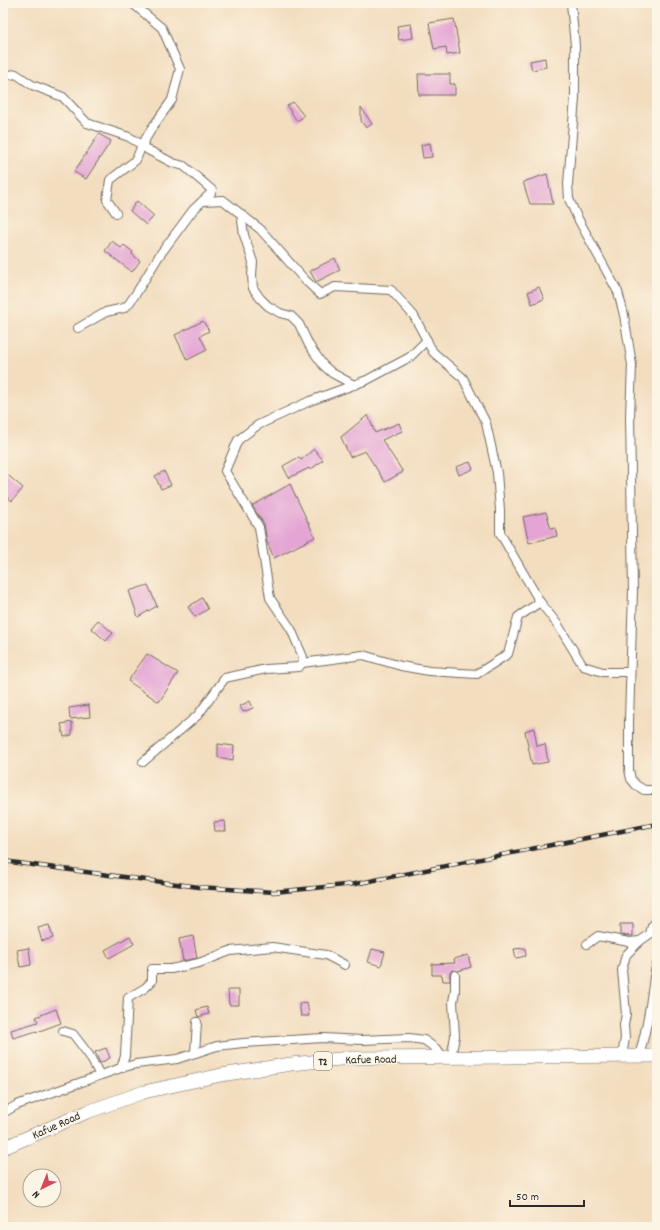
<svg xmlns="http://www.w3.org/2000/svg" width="660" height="1230" font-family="Dekko,sans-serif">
<rect width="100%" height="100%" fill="#fcf5e5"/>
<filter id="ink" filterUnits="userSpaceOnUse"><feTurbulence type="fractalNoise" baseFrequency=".025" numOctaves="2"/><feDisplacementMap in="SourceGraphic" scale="8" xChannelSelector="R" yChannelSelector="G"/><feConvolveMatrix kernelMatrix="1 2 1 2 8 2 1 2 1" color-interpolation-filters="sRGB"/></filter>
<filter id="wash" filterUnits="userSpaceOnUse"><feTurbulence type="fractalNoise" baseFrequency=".012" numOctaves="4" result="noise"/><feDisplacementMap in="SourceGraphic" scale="16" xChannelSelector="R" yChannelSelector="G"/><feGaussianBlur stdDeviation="0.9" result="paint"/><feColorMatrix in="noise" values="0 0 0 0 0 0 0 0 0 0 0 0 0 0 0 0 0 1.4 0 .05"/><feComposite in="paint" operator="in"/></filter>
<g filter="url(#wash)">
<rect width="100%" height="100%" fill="#f3ddbf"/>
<g id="blocks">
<g fill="#e4a5d5">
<polygon points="454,19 460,53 447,55 446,47 434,49 429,23"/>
<polygon points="411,24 413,38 399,40 397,26"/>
<polygon points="545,58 546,67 532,70 530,61"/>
<polygon points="418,74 450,74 450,84 455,84 455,95 419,95"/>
<polygon points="293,102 304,116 297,121 287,106"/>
<polygon points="361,107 372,124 366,128 361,121"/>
<polygon points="99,134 111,141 86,179 74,172"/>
<polygon points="430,143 432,157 423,158 421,145"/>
<polygon points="547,174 553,204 530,204 523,182"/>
<polygon points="137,201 154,216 146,225 130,211"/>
<polygon points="112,241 121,248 124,245 133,252 132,254 140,261 132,272 105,251"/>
<polygon points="335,258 340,270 316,282 310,271"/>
<polygon points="539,287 544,299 532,304 528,292"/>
<polygon points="203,321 209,331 200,336 207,350 187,360 175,335"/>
<polygon points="368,415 375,433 399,423 402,431 382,440 403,472 385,482 365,451 350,457 341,437"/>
<polygon points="314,449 323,460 310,470 309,468 289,478 283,466 299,457 301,460"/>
<polygon points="470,462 473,469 459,475 456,467"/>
<polygon points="3,471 23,488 12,501 3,494"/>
<polygon points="164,471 171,485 161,489 155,476"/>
<polygon points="290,484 315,537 274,558 267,542 264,524 252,506"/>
<polygon points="546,512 551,529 555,528 557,536 529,543 523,517"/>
<polygon points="148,585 157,606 138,617 129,591"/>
<polygon points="202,598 208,609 195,617 188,607"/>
<polygon points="98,620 113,633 106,641 91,628"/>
<polygon points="147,654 178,673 159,702 128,681"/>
<polygon points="250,701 253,708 243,712 240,706"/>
<polygon points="89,705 90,717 70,719 69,708"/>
<polygon points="72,722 72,735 64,737 61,724"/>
<polygon points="534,728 537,746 545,744 548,762 532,765 525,731"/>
<polygon points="218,744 234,746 233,760 218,757"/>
<polygon points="225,821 226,831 215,831 214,822"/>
<polygon points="620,924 633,924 633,936 620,935"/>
<polygon points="49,925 53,938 42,941 38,928"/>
<polygon points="130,936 134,944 109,958 105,950"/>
<polygon points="193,936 197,958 183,961 179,939"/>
<polygon points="29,948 31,965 20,967 17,950"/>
<polygon points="525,948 526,956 516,958 514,949"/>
<polygon points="372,949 385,952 381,966 368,962"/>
<polygon points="468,955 471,967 458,971 452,970 450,973 450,981 443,981 442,975 432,975 432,964 455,963 454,959"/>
<polygon points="228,990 239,990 239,1005 229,1005"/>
<polygon points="307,1002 309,1016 301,1016 299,1003"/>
<polygon points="207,1007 209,1014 198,1017 196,1010"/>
<polygon points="56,1009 61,1023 37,1032 37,1031 13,1038 11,1030 38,1022 36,1017"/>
<polygon points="106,1048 110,1058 100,1063 95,1052"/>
</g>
</g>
</g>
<g filter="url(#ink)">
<use href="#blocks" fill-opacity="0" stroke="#71695f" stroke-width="1"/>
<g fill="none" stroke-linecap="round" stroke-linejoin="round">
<g stroke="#71695f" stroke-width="10">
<g id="minor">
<polyline points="571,3 575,46 575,98 568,184 569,199 576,215 618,292 624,315 632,365 630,416 633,590 629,721 629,770 631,779 636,785 644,790 657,790"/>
<polyline points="3,76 16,74 32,85 63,97 87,123 129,137 142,145 148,150 173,163 184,166 212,190 211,193 193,210 159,256 137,292 128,305 124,308 106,312 78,328"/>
<polyline points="203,201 223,200 260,229 304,279 320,294 335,287 391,290 414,316 433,352 463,378 486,423 497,473 500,510 500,533 540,602"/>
<polyline points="116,213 107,200 110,180 136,160 142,145 152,128 172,100 180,69 162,28 132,3"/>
<polyline points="241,214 244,235 253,262 252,275 253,288 260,298 268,306 280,313 291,316 299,324 309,345 323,365 332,373 354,385"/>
<polyline points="302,663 363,655 401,666 429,671 477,674 508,654 518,617 540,602 558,625 583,666 603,672 630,672"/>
<polyline points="143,762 198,715 225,678 266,669 299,667 302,663 303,657 291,629 270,598 259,527 225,471 238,440 258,425 310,401 367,380 410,357 427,340"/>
<polyline points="587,944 598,936 629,942 640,941 650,934 652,926 657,921"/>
<polyline points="63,1031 73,1034 89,1055 100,1075"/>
<polyline points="195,1053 197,1022"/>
<polyline points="622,1056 625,1038 624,1025 626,1014 622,970 626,955 640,941"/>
<path d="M639 1056C645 1035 649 1014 652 992 654 981 653 975 657 964"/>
<polyline points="451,1058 455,1036 453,1002 455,991 455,975"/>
<polyline points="121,1068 125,1056 128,998 145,988 152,981 152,969 171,969 199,963 230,951 272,947 326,955 345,965"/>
<polyline points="3,1113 17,1105 121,1068 136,1064 177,1059 217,1046 243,1043 323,1038 362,1040 409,1038 424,1040 438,1050 443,1058"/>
</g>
</g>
<g stroke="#71695f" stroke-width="14">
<polyline id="trunk" points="3,1148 87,1112 144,1092 221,1075 291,1064 350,1058 657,1056"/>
</g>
<use href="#minor" stroke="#fff" stroke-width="8"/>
<use href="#trunk" stroke="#fff" stroke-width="13"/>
<g stroke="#2b2b2b" stroke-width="4.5">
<polyline id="rail" points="3,861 199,887 274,892 355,884 657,824"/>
</g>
<use href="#rail" stroke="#fcf5e5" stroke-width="3" stroke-dasharray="9" stroke-linecap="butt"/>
</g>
</g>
<g text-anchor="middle" stroke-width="3" stroke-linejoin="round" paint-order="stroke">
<rect fill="#fcf5e5" stroke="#6a6863" stroke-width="1" x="314" y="1052" width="18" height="18" rx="3"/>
<g font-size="11" font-weight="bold" fill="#2b2b2b">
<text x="323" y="1065">T2</text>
</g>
<g font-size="12" fill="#2b2b2b" stroke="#fcf5e5">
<text transform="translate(371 1059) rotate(-1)" y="4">Kafue Road</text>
<text transform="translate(56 1125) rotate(-24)" y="4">Kafue Road</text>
</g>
</g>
<rect width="660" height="1230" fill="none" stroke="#fcf5e5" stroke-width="16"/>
<g transform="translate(42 1188) rotate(223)"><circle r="19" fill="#fcf5e5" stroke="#a8a49b"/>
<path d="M0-3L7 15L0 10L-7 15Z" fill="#d1495b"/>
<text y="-6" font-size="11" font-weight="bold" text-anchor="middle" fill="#2b2b2b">N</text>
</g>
<path d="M510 1200v6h74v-6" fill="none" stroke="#2b2b2b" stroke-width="2"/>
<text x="516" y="1200" font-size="12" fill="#2b2b2b" stroke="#fcf5e5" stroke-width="3" paint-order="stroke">50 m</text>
</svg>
